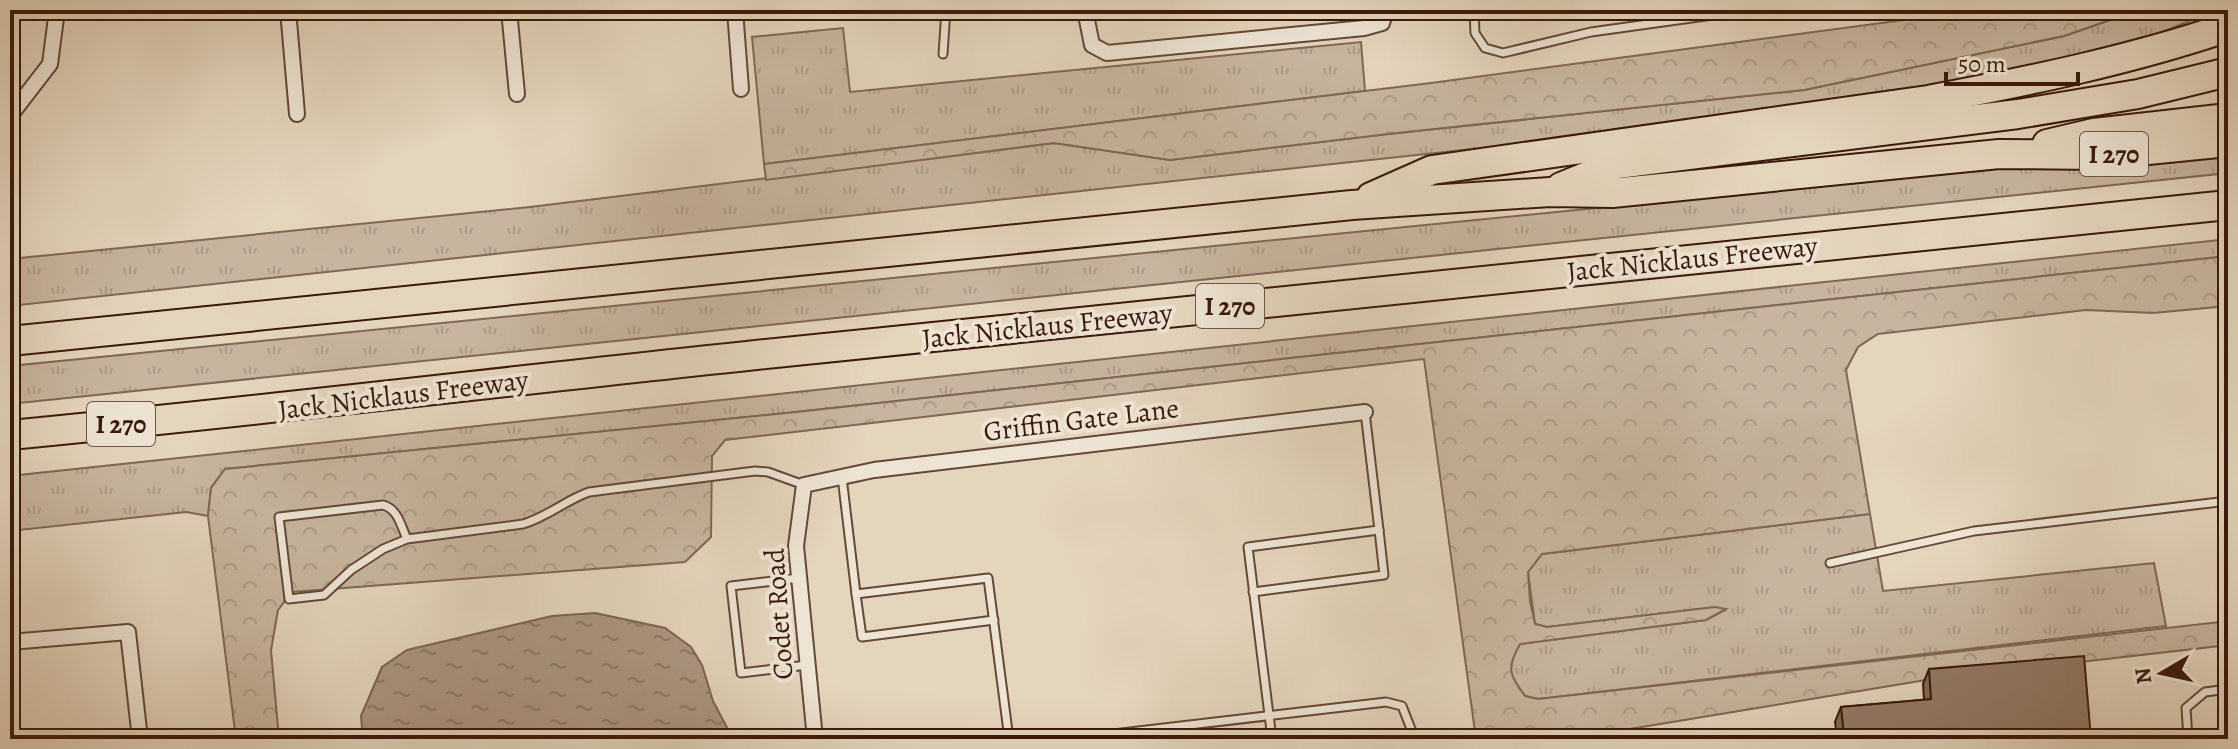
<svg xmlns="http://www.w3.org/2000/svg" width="2238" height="749" font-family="Alegreya,serif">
<defs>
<pattern id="grass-tufts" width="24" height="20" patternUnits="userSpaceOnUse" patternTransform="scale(2)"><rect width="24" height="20" fill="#c7b59f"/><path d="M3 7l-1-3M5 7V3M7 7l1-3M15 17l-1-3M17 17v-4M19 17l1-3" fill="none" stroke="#ac9b88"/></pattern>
<pattern id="forest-crowns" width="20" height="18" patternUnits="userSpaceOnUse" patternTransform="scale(2)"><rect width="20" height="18" fill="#c7b59f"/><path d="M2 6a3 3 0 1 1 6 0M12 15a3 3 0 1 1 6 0" fill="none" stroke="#ac9b88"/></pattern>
<pattern id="water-ripples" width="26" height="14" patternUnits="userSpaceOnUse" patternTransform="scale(2)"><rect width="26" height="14" fill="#ab9581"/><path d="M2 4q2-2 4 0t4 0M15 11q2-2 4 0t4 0" fill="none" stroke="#8c7968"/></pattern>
</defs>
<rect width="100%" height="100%" fill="#e4d5bd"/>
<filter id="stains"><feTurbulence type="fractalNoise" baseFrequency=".0025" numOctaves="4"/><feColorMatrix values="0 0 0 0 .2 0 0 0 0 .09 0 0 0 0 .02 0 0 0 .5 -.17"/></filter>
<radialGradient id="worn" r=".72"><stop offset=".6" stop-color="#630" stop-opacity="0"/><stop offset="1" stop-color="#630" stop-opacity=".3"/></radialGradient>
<g fill="url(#grass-tufts)" stroke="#816756" stroke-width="2">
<polygon points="2139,10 2215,10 2135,44 2004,79 1669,128 10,306 10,259 530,207 1054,143 1170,160 1397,133 1804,90 2064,36"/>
<polygon points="843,28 850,92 1361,42 1365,91 764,164 752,37"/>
<polygon points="2228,154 2228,173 10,404 10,366 2038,164"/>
<polygon points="2228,239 2228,256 796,412 225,469 211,488 208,516 186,512 10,531 10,476"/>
<path d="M1870 514 1883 591 2154 563 2166 626 1538 699 1525 696C1509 676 1506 668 1520 644L1706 620 1725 610 1715 607 1547 627 1535 624 1528 572 1542 554Z"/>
</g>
<g fill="url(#forest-crowns)" stroke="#816756" stroke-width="2">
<polygon points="1979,10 2139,10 2064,36 1804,90 1397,133 1170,160 1054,143 766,180 764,164 1431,83"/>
<path d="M2228 256V306L2153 313 2086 310 1878 334 1858 347 1846 370 1870 514 1542 554 1528 572 1530 601 1535 624 1547 627 1715 607 1726 609 1706 620 1520 644C1506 668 1509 675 1525 696L1538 699 2228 621V645L1932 679 1630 729 1621 739H1476L1424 359 725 440 712 456 711 537 685 562 292 592 278 610 271 650 279 739H236L208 516 211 488 225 469 796 412Z"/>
</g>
<polygon fill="url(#water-ripples)" stroke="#7e6352" stroke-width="2" points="595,613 665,628 691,647 702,665 713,701 733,739 363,739 361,716 382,667 407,650 552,616"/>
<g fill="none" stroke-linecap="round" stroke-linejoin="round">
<g stroke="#654838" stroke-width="11">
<g id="lane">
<polyline points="1474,10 1475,33 1485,48 1503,53 1591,32 1749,10"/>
<polyline points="943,54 946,10"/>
<polyline points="842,477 856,594 988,578 1009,739"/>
<path d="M407 539C401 526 398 509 383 505L279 517 289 599 324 595 351 570 383 549 407 539 523 524C547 517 566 500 589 492L755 471 768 472 804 485"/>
<polyline points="1830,563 1974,531 2228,501"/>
<polyline points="799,578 731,586 741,673 807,665"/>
<polyline points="1253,592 1384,575 1379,530"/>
<polyline points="856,594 862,637 994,620"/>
<polyline points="1070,739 1386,702 1402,706 1411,729 1409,739"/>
<polyline points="1272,739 1248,547 1379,530 1365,412"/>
<polyline points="2188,739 2186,708 2205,692 2228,689"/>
</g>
</g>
<g stroke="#654838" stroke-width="18">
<g id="street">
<polyline points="288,10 297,114"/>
<polyline points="509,10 517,94"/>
<polyline points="735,10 741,89"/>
<polyline points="1085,10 1092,45 1107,53 1364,28 1382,23 1386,10"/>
<polyline points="10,116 50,64 57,10"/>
<polyline points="10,642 128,632 140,739"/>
<polyline points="815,739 796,546 804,485 874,470 1365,412"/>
</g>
</g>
<g stroke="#3b190c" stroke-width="32">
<g id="highway">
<polyline points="2047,144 2094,133 2228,118"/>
<polyline points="1561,187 1617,164 2018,114 2138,94 2228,72"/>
<path d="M1371 197 1432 170 1928 100C2029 81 2131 60 2228 27"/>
<polyline points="10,341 1352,205 1550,192 1612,193 1999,154 2098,155 2228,142"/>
<path d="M10 435C259 411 508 381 756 355 1247 304 1738 255 2228 205"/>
</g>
</g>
<use href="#lane" stroke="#ede4d4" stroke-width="7"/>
<use href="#street" stroke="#ede4d4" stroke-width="14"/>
<use href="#highway" stroke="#e4d5bd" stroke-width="28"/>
</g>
<polygon fill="#7e6a59" stroke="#3b190c" stroke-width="2" points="1929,669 2091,739 1837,739 1835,722 1841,707 1924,700 1923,684"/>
<polygon fill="#675649" stroke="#3b190c" stroke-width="2" points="1869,734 1868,739 1843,739 1844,736"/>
<polygon fill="#937b68" stroke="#3b190c" stroke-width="2" points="2084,656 2091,739 1870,739 1869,734 1844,736 1841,707 1931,699 1929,669"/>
<g text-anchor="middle" stroke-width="8" stroke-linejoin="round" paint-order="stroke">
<g fill="#ede4d4" stroke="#705648" stroke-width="2">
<rect x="2080" y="132" width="68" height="44" rx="6"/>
<rect x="1196" y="284" width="68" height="44" rx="6"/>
<rect x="87" y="402" width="68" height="44" rx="6"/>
</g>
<g font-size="26" font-weight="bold" fill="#3b190c">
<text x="2114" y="163">I 270</text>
<text x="1230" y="315">I 270</text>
<text x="121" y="433">I 270</text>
</g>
<g font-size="28" fill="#3b190c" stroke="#ede4d4">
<text transform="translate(1692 258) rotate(-6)" y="10">Jack Nicklaus Freeway</text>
<text transform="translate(1047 325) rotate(-6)" y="10">Jack Nicklaus Freeway</text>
<text transform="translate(403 394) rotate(-7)" y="10">Jack Nicklaus Freeway</text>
<text transform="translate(1081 419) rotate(-7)" y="10">Griffin Gate Lane</text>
<text transform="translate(778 614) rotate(-94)" y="10">Codet Road</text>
</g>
</g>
<rect width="2238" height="749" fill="none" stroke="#e4d5bd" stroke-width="40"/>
<rect x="12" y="12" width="2214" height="725" fill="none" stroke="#3b190c" stroke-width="4"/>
<rect x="20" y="20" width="2198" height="709" fill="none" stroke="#3b190c" stroke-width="2"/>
<g transform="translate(2162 673) rotate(261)" stroke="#ede4d4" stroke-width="6" paint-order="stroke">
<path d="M0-6L14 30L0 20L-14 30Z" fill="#3b190c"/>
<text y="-12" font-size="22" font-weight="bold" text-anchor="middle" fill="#3b190c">N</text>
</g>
<path d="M1946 72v12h132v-12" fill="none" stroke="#3b190c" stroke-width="4"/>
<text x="1958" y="72" font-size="24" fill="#3b190c" stroke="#ede4d4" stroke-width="6" paint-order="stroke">50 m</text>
<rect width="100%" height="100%" filter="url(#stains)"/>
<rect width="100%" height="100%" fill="url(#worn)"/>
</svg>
